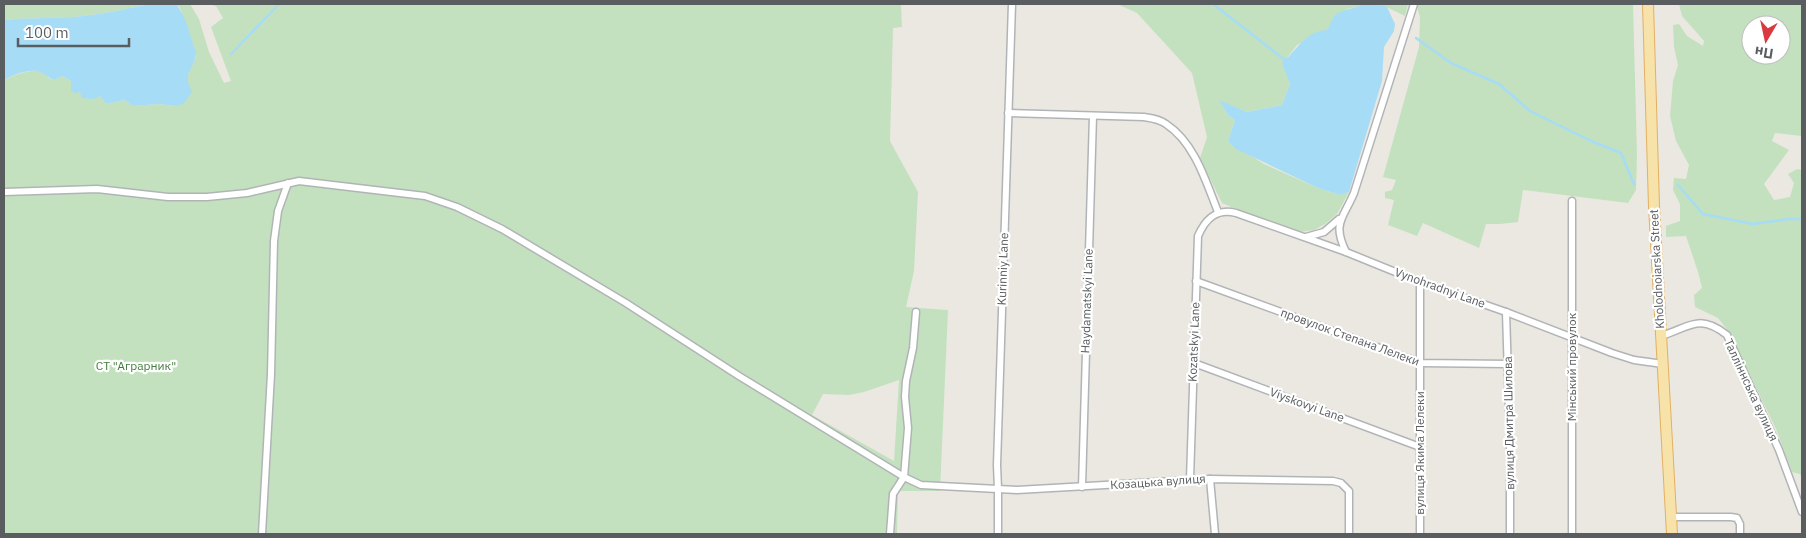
<svg xmlns="http://www.w3.org/2000/svg" width="1806" height="538" font-family="'IBM Plex Sans',sans-serif">
<rect width="100%" height="100%" fill="#ebe8e1"/>
<g fill="#c3e1bf" fill-rule="evenodd">
<path d="M4 4H150C125 9 99 15 74 17 50 18 27 18 4 20Z"/>
<path d="M176 4H190L199 19 209 52 224 83 231 81 211 27 223 18 216 6 208 4H901L902 27 893 28 890 141 918 192 914 271 906 307 948 310 940 491H898L897 534H4V80C13 75 36 67 44 73 48 76 48 79 54 80L62 76 71 81 72 86 80 92 100 96 106 104 124 100 133 106 159 104 176 106 187 82 189 70 196 57V53L180 8ZM899 380 894 461 812 415 823 394 849 395 864 392Z"/>
<polygon points="1117,4 1368,4 1347,9 1327,30 1297,45 1283,63 1290,84 1282,105 1247,112 1220,101 1228,115 1235,120 1228,141 1264,164 1318,188 1340,195 1349,192 1337,214 1325,224 1314,230 1300,232 1262,220 1222,203 1200,158 1207,137 1192,73 1137,13"/>
<polygon points="1380,4 1408,4 1405,16"/>
<polygon points="1416,4 1633,4 1637,155 1636,190 1628,203 1523,190 1518,222 1500,224 1486,224 1479,248 1423,223 1417,236 1388,225 1394,200 1385,198 1385,192 1392,190 1396,180 1383,177 1419,47 1420,17"/>
<path d="M1679 4H1802V136L1775 133 1772 141 1789 150 1764 184 1774 200 1790 197 1794 183 1788 174 1797 169 1802 170V479L1800 474 1792 472 1776 429 1729 332 1718 318 1695 307 1694 295 1702 288 1698 272 1686 236 1666 237V226L1680 221V204L1673 190 1674 178 1686 179 1689 165 1676 141 1670 116 1673 81 1678 65 1674 47 1673 25 1679 24 1687 36 1703 46 1704 41 1682 16ZM1751 25H1781V55H1751Z"/>
</g>
<g fill="#a6dcf6">
<path d="M150 4H176C187 17 190 37 196 52 196 69 181 70 192 92L184 103 176 106 159 104 133 106 124 100 106 104 100 96 93 99 82 98 80 92 75 93 71 91V81L62 76 54 80C48 78 46 74 40 72 30 68 13 75 4 80V20C27 18 50 18 74 17 99 15 125 9 150 4Z"/>
<path d="M1363 4H1380L1387 7 1395 24 1394 31 1384 47 1382 81 1349 192 1340 195 1318 188 1236 149 1228 141 1235 120 1228 115 1219 100 1247 112 1282 105 1290 84 1282 63C1285 59 1288 58 1291 54 1302 42 1310 31 1327 30 1330 26 1332 19 1335 15 1343 9 1354 9 1363 4Z"/>
</g>
<g fill="none" stroke-linecap="round" stroke-linejoin="round">
<g stroke="#a6dcf6" stroke-width="2.5">
<polyline points="1213,4 1285,60 1287,59"/>
<polyline points="1416,38 1451,63 1499,84 1530,111 1591,141 1621,153 1634,184"/>
<polyline points="231,54 279,4"/>
<polyline points="1678,185 1703,214 1753,224 1789,219 1802,219"/>
</g>
<g stroke="#b1b4b7" stroke-width="9">
<g id="street">
<path d="M1008 113 1144 117C1151 118 1160 119 1166 124 1195 143 1206 182 1218 212"/>
<polyline points="4,192 97,189 168,197 207,197 247,193 299,181 425,196 457,207 502,229 626,303 739,376 904,477 921,485 1017,490 1210,479 1333,481 1341,483 1349,491 1349,534"/>
<polyline points="1306,237 1324,232 1339,219"/>
<path d="M1346 252C1332 223 1343 219 1354 193L1414 4"/>
<polyline points="1196,281 1421,363 1508,364"/>
<polyline points="1506,312 1510,440 1510,534"/>
<path d="M1661 336C1690 327 1699 313 1727 335L1779 450 1802 512"/>
<polyline points="1194,363 1420,447"/>
<path d="M1190 479 1198 236C1206 218 1217 208 1236 213L1346 252 1420 282 1506 312 1612 353 1634 360 1663 364"/>
<polyline points="1210,479 1215,534"/>
<polyline points="1082,487 1093,116"/>
<polyline points="1671,517 1731,517 1737,518 1740,524 1740,534"/>
<polyline points="262,534 271,374 274,241 278,211 288,183"/>
<polyline points="890,534 893,494 904,477 908,428 905,397 906,381 913,348 916,312"/>
<polyline points="998,534 998,489 997,465 1012,4"/>
<polyline points="1420,534 1420,282"/>
<polyline points="1572,534 1572,201"/>
</g>
</g>
<g stroke="#e3b062" stroke-width="12">
<polyline id="primary" points="1648,4 1654,206 1672,534"/>
</g>
<use href="#street" stroke="#fff" stroke-width="6"/>
<use href="#primary" stroke="#f7e2aa" stroke-width="10"/>
</g>
<g text-anchor="middle" stroke-width="4.5" stroke-linejoin="round" paint-order="stroke">
<g font-size="12" fill="#595d60" stroke="#fff">
<text transform="translate(1003 269) rotate(-88)" y="4">Kurinniy Lane</text>
<text transform="translate(1657 269) rotate(-93)" y="4">Kholodnoiarska Street</text>
<text transform="translate(1440 288) rotate(20)" y="4">Vynohradnyi Lane</text>
<text transform="translate(1087 301) rotate(-88)" y="4">Haydamatskyi Lane</text>
<text transform="translate(1350 337) rotate(20)" y="4">провулок Степана Лелеки</text>
<text transform="translate(1194 342) rotate(-88)" y="4">Kozatskyi Lane</text>
<text transform="translate(1572 367) rotate(-90)" y="4">Мінський провулок</text>
<text transform="translate(1751 390) rotate(65)" y="4">Талліннська вулиця</text>
<text transform="translate(1307 405) rotate(20)" y="4">Viyskovyi Lane</text>
<text transform="translate(1509 423) rotate(-91)" y="4">вулиця Дмитра Шилова</text>
<text transform="translate(1420 453) rotate(-90)" y="4">вулиця Якима Лелеки</text>
<text transform="translate(1158 482) rotate(-4)" y="4">Козацька вулиця</text>
</g>
<g font-size="12" fill="#407d3b" stroke="#fff">
<text x="136" y="370">СТ "Аграрник"</text>
</g>
</g>
<rect width="1806" height="538" fill="none" stroke="#595d60" stroke-width="10"/>
<g transform="translate(1766 40) rotate(189)"><circle r="24" fill="#ffffff" stroke="#bdbebf"/>
<path d="M0-4L9 19L0 12L-9 19Z" fill="#d83a3f"/>
<text y="-8" font-size="14" font-weight="bold" text-anchor="middle" fill="#595d60">Пн</text>
</g>
<path d="M18 38v8h111v-8" fill="none" stroke="#595d60" stroke-width="2.5"/>
<text x="25" y="38" font-size="15" fill="#595d60" stroke="#ffffff" stroke-width="4" paint-order="stroke">100 m</text>
</svg>
